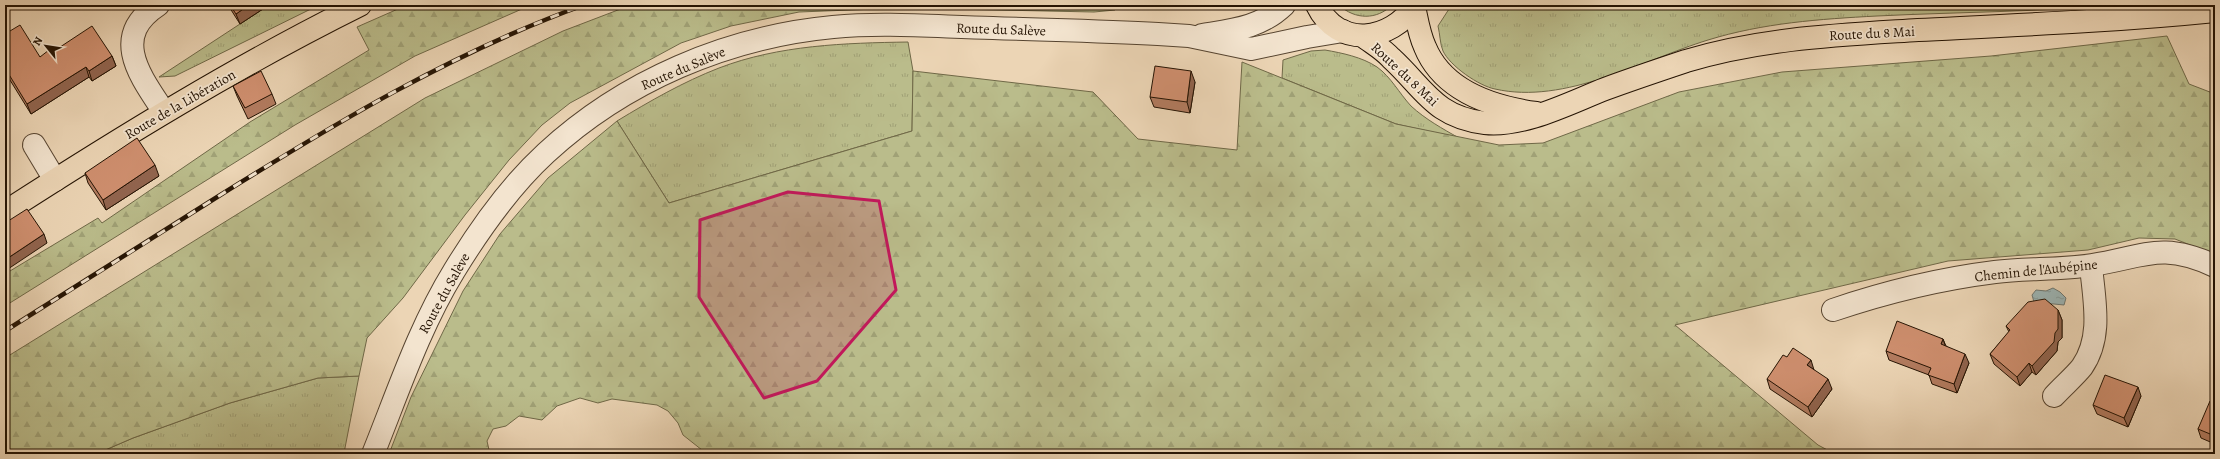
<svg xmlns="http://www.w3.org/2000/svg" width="2220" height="459" font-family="Alegreya,serif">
<defs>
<pattern id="grass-tufts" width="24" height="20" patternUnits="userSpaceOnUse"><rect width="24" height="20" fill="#babc8b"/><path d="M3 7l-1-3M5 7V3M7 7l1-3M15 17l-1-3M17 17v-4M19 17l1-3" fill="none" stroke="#a0a176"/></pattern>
<pattern id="forest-firs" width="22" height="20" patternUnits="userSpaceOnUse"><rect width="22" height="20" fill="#babc8b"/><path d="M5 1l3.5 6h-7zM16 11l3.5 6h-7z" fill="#a0a176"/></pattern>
<pattern id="water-ripples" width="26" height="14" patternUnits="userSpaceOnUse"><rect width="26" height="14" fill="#9cb6b7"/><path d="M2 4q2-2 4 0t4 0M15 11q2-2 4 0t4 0" fill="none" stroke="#869c9c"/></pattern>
</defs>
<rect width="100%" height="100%" fill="#ecd5b5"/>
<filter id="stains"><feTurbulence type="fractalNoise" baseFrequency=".005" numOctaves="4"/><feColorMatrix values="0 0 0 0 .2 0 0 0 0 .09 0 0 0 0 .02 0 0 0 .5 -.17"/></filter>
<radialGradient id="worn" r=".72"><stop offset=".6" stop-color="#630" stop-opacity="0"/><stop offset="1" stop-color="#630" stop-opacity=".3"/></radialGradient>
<g fill="url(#grass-tufts)" stroke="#6f6847">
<polygon points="269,5 319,5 175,76 159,77"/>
<path d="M1339 5H1392C1377 20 1355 20 1339 5Z"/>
<path d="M1458 5H2117C2037 12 1957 12 1877 16 1820 19 1763 23 1708 40 1643 60 1565 105 1495 89 1479 86 1450 66 1443 51 1440 44 1440 34 1438 26L1449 9Z"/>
<path d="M908 42 913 71 912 131 669 203 617 121C650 101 683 82 719 68 779 45 845 43 908 42Z"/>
<path d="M1325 50C1342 53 1362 57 1377 67 1391 77 1399 93 1411 106 1425 119 1443 129 1459 138L1396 124 1282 78 1283 60 1311 51Z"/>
<polygon points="359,376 344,453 96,454 133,438 230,403 318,378"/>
</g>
<g fill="url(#forest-firs)" stroke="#6f6847">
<polygon points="407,5 531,5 415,56 295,125 5,306 5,274 98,218 102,223 250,122 369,50 357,27"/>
<polygon points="631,5 1117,5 1115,10 1094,12 902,8 799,12 731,26 681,43 570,103 542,125 509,160 465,215 403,298 367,338 359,376 318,378 230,403 133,438 96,454 5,454 5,358 425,98 563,31"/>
<polygon points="2167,36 2189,84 2215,94 2215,255 2175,239 2139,238 2088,250 1948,261 1675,325 1818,445 1835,454 707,454 683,435 678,423 668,411 657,405 612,399 598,403 580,398 557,406 542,420 519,416 506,426 493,429 487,441 490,454 389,454 411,397 463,291 500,234 548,178 617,121 669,203 912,131 913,71 1093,92 1138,139 1237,150 1242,62 1396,124 1499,145 1543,143 1679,92 1782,72 1991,56"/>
</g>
<polygon fill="url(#water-ripples)" stroke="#6c756f" points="2053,288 2060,292 2066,298 2064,305 2034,302 2032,295 2036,290 2046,291"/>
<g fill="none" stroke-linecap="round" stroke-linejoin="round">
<g stroke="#564430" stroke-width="24">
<g id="minor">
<path d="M158 5C109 37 141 77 164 112"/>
<path d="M1202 35C1233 30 1260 28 1284 5"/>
<polyline points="34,145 55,180"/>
<path d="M1833 310C1886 292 1939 279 1995 272 2027 268 2060 270 2092 265 2144 257 2161 241 2215 266"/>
<path d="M2054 396C2063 386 2074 377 2082 367 2103 337 2094 300 2091 266"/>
<path d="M373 454C398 392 419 328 454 271 479 230 509 187 546 153 624 81 727 37 833 27 886 22 940 27 993 28 1048 30 1103 31 1158 34L1189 36 1251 49 1307 37 1343 31"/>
</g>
</g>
<g stroke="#241303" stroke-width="24">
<g id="major">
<path d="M1317 5C1338 49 1391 42 1415 5"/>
<path d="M1414 6C1417 20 1419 34 1425 47 1443 91 1493 107 1536 113"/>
<path d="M1363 36C1372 43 1383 49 1391 58 1424 88 1434 117 1485 123 1524 127 1569 103 1605 89 1632 79 1659 70 1686 61 1762 38 1840 35 1918 30 2017 25 2116 21 2215 11"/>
<path d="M5 212C120 138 237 66 360 5"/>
</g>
</g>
<use href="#minor" stroke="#f3e4cf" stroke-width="22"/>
<use href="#major" stroke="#ecd5b5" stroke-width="22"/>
<g stroke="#241303" stroke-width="4.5">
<path id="rail" d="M5 331C75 287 145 243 214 199 334 124 451 53 584 5"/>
</g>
<use href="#rail" stroke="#f3e4cf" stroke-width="3" stroke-dasharray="9" stroke-linecap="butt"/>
</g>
<g fill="#b27b5f" stroke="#241303">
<polygon points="228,5 269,5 240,24"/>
<polygon points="5,34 40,57 51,53 112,56 116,66 92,81 89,77 31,114 5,72"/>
<polygon points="1195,82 1190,113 1154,107 1150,97"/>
<polygon points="233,86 272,94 276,104 248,119 237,96"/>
<polygon points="85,173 159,176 106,210 88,183"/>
<polygon points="2058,310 2062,320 2062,338 2058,342 2057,351 2036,375 2032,372 2020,386 1994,364 1990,354 2009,332 2006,326"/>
<polygon points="1943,339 1946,346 1969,363 1957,393 1932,384 1929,375 1889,360 1886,351"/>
<polygon points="1814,370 1832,389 1812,417 1770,389 1767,379"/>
<polygon points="2141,396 2128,427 2097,414 2093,405"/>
<polygon points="2215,404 2215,444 2201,438 2198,429"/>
</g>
<g fill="#91644e" stroke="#241303">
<polygon points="249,5 269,5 240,24 236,14"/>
<polygon points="112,56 116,66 92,81 89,71"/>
<polygon points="86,67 89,77 31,114 27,104"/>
<polygon points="1191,71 1195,82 1190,113 1187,102"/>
<polygon points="155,165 159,176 106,210 103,200"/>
<polygon points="44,234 47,243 5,271 5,260"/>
<polygon points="2058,310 2062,320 2062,338 2058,342 2057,351 2036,375 2032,366"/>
<polygon points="1943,339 1946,348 1941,344"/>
<polygon points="1965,354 1969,363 1957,393 1954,384"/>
<polygon points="1811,360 1814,370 1807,365"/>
<polygon points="2029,363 2032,372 2020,386 2017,377"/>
<polygon points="1828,379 1832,389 1812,417 1808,407"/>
<polygon points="2138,387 2141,396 2128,427 2124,418"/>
</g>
<g fill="#cf8f6f" stroke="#241303">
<polygon points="230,5 249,5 236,14"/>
<polygon points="20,25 40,57 49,50 51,53 92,26 112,56 89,71 86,67 27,104 5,68 5,34"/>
<polygon points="1155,66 1191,71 1187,102 1150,97"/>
<polygon points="261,71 272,94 245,108 233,86"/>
<polygon points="137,138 155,165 103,200 85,173"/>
<polygon points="27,209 44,234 5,260 5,223"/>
<polygon points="2045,299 2058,310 2058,329 2055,333 2054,342 2032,366 2029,363 2017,377 1990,354 2010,330 2006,326 2028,302"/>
<polygon points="1897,321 1943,339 1941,344 1965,354 1954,384 1928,375 1931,368 1886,351"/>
<polygon points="1793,348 1811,360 1807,365 1828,379 1808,407 1767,379 1783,355 1787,357"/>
<polygon points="2105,375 2138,387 2124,418 2093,405"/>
<polygon points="2210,401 2215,404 2215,436 2198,429"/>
</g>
<path fill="#c2185b" fill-opacity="0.2" stroke="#c2185b" stroke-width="3" stroke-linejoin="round" d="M788 192 879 201 896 290 817 381 764 398 699 297 700 220Z"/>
<g text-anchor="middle" stroke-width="3.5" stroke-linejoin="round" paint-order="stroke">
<g font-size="14" fill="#241303" stroke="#f3e4cf">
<text transform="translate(1001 29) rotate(2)" y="5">Route du Salève</text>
<text transform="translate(1872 33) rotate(-3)" y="5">Route du 8 Mai</text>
<text transform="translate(683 68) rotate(-23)" y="5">Route du Salève</text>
<text transform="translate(1405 74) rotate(43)" y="5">Route du 8 Mai</text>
<text transform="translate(180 104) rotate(-30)" y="5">Route de la Libération</text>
<text transform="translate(2036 270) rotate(-6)" y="5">Chemin de l'Aubépine</text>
<text transform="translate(444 293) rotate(-61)" y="5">Route du Salève</text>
</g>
</g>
<rect width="2220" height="459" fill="none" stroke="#ecd5b5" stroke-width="20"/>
<rect x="6" y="6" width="2208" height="447" fill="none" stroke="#241303" stroke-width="2"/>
<rect x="10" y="10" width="2200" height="439" fill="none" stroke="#241303"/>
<g transform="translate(46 46) rotate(300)" stroke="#f3e4cf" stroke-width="3" paint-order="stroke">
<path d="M0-3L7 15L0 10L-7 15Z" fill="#241303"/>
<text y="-6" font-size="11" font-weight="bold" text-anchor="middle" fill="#241303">N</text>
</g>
<rect width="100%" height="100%" filter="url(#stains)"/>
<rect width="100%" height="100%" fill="url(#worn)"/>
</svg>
